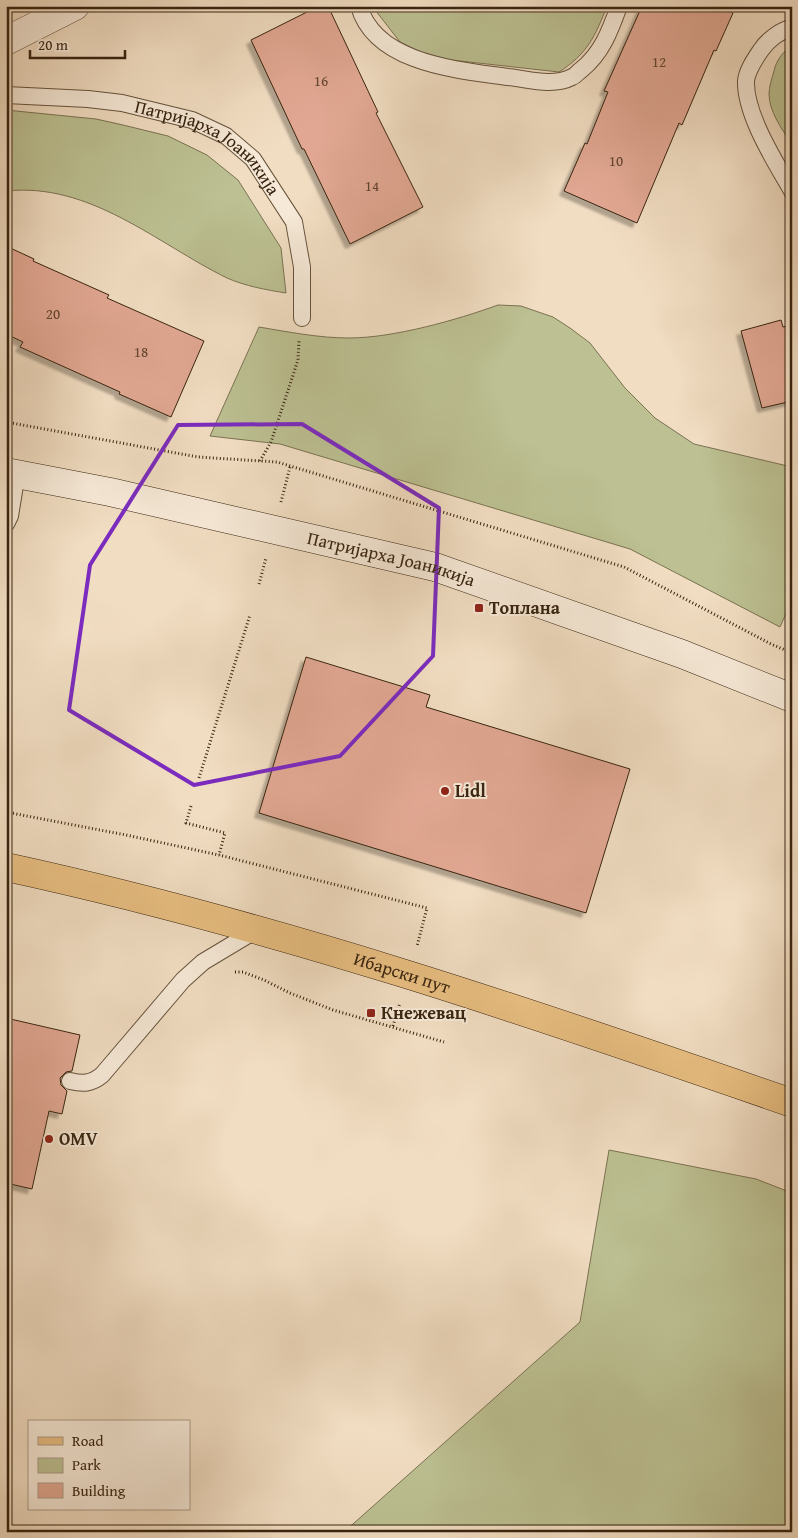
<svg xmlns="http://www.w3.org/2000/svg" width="798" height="1538" font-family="'Gentium Book Plus',serif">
<defs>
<filter id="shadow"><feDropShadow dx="-4.5" dy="4.5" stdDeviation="1" flood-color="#0004"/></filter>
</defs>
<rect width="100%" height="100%" fill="#f1ddc2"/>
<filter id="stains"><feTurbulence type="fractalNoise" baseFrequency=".004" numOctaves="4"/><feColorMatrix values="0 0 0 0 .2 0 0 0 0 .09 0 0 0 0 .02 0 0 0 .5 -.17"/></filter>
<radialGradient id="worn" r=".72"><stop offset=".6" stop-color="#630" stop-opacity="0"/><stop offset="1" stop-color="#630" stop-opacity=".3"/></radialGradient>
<g fill="#bcc092" stroke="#7a7251">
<path d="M372 6H607C595 37 587 54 559 72L433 58 400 42Z"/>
<path d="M792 46V144C782 130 769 111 769 94 769 87 772 78 774 71 776 61 783 51 792 46Z"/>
<path d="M6 110 96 119 123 125 168 136 207 155 238 180 281 248 286 293C267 290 245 286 227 278 156 243 90 182 6 191Z"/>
<path d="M498 305 521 306 553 317 570 328 590 343 625 388 655 418 694 444 792 467V600L780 627 630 549 280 444 210 436 259 327C289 332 319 338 349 338 393 338 457 320 498 305Z"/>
<polygon points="609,1150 756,1179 792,1193 792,1532 344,1532 580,1322"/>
</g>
<g fill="#e1a792" stroke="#382410" filter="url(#shadow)">
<polygon points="319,6 328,6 378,112 376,113 423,207 350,244 304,149 302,149 251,40"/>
<polygon points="642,6 718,6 733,13 716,51 714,50 682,125 679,123 637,223 564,191 585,143 587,144 608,92 604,91"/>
<polygon points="6,246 34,259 33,261 109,295 107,298 204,341 171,417 119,394 120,392 20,347 23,342 6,334"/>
<polygon points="781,320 783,327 792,325 792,401 762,408 741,331"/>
<polygon points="306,657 430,695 426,707 630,769 586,913 259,813"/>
<polygon points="6,1018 80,1035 72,1071 66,1072 60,1078 61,1085 67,1091 62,1114 49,1111 32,1189 6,1183"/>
</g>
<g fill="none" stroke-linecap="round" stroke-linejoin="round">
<g stroke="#66523c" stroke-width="18">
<g id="lane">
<path d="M359 6C375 64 459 70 508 77 528 79 553 87 572 77 575 76 578 72 581 70 602 53 610 31 619 6"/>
<path d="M792 28C780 30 767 41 761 50 755 59 747 70 746 81 745 115 776 163 792 191"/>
<path id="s1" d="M6 95 88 99 122 103 192 120 226 136 253 159 294 222 302 267V318"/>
<polyline points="6,524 10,516 17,473"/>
<path d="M70 1081C83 1084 91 1084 102 1075L183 980 203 962 258 929"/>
</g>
</g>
<g stroke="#66523c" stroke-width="29">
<polyline id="street" points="6,41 75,6"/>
</g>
<g stroke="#382410" stroke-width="29">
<g id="secondary">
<path id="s2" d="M6 472 110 492 435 567 682 654 792 698"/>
</g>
</g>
<g stroke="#382410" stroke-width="29">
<g id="primary">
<path id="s3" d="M6 867C274 925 533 1013 792 1103"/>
</g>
</g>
<g stroke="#382410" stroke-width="3" stroke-dasharray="1 2.5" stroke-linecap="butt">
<polyline points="6,422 198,457 277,462 624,567 771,644 792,653"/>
<polyline points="260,461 271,442 298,360 299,341"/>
<polyline points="281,502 290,467"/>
<polyline points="259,584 266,558"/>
<polyline points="199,778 250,615"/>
<polyline points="191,806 186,823 225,833 219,855"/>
<polyline points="6,812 126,835 219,855 427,908 417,946"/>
<polyline points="235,972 243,972 264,980 290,993 333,1010 444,1042"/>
<polyline points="393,1026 400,1003"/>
</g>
<use href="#lane" stroke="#f6e9d7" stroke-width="16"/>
<use href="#street" stroke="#f6e9d7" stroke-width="28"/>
<use href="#secondary" stroke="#f6e9d7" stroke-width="28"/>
<use href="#primary" stroke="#e8be81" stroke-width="28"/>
</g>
<path fill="none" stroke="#7b2cbf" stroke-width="4" stroke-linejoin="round" d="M302 424 439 508 433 656 340 756 194 785 69 710 90 565 178 425Z"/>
<g fill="#8f2418" stroke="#f6e9d7" stroke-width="2">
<rect x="474" y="603" width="10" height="10" rx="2.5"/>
<circle cx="445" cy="791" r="5"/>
<rect x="366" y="1008" width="10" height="10" rx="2.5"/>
<circle cx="49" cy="1139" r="5"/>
</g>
<g text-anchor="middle" stroke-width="4" stroke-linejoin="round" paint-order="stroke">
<g font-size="15" fill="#624530">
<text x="659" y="67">12</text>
<text x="321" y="86">16</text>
<text x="616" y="166">10</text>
<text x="372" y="191">14</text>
<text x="53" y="319">20</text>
<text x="141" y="357">18</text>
</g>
<g font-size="18" fill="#382410" stroke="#f6e9d7">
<text dy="6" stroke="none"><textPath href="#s1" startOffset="216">Патријарха Јоаникија</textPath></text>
<text dy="6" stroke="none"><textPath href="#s2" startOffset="395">Патријарха Јоаникија</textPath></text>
<text dy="6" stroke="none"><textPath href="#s3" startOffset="410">Ибарски пут</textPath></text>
</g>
<g font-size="18" font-weight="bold" fill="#382410" stroke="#f6e9d7" text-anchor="start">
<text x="489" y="614">Топлана</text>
<text x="455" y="797">Lidl</text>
<text x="381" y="1019">Кнежевац</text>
<text x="59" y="1145">OMV</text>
</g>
</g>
<rect width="798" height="1538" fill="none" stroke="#f1ddc2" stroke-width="25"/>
<rect x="8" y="8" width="783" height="1523" fill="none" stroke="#382410" stroke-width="2.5"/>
<rect x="12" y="12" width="773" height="1513" fill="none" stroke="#382410"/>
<rect x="28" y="1420" width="162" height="90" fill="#f6e9d7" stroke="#aa9a87"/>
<rect x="38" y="1437" width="25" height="8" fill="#e8be81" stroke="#aa9a87"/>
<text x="72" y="1446" font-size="15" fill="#382410">Road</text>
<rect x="38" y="1458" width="25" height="15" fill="#bcc092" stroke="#aa9a87"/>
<text x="72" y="1470" font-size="15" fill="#382410">Park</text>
<rect x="38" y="1483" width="25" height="15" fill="#e1a792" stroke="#aa9a87"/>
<text x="72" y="1496" font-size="15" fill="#382410">Building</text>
<path d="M30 50v8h95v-8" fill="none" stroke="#382410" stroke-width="2.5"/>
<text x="38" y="50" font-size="15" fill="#382410" stroke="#f6e9d7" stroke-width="4" paint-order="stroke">20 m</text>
<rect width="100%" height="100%" filter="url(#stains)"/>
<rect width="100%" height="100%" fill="url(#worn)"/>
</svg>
